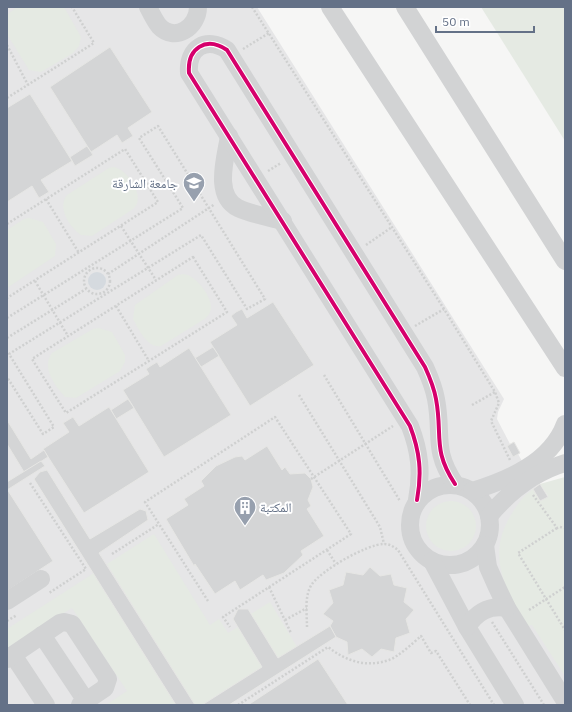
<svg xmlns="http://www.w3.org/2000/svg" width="572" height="712" font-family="'IBM Plex Sans','Noto Naskh Arabic',sans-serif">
<rect width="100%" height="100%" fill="#f6f6f5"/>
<polygon fill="#e6e6e7" points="7,7 257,7 504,399 498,412 497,419 510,444 514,442 520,453 518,454 526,468 537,486 540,484 565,525 565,705 7,705"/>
<g fill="#e5eae3">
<polygon points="17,7 64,7 81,37 79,46 73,53 41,72 29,70 7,34 7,15"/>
<polygon points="481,7 565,7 565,141"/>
<path d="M113 167C127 168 147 198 133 209L92 236 81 235C69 227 57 207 67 195L109 168Z"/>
<polygon points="29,218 43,222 56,244 55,256 7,288 7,230 24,219"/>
<path d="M184 274C195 275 211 295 211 307 211 311 209 315 206 318L161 346C147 349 139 329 133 319L135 305 178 275Z"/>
<path d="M99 328 112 332 125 355V362L120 371 76 398 65 397C55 386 41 367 52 353L93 329Z"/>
<path d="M565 477V676L532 625 527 626C505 590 486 555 511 515 517 505 523 496 533 489L541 501 548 496 540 484Z"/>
<circle cx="451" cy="526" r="25"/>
<polygon points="154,534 210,625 219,619 228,633 238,627 262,667 202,705 195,705 107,564"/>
<polygon points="94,573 176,705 106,705 127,691 72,608 7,648 7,629"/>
<polygon points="270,602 297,647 278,658 251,614"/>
</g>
<circle fill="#d5dadf" cx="97" cy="281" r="9"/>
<g fill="#d4d5d6" stroke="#e6e6e4">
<polygon points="110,47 152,112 128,128 133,136 122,143 117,135 91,152 50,87"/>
<polygon points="30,94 72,161 41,180 49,192 39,198 32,186 7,202 7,108"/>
<polygon points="87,146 93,155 75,166 70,157"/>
<polygon points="273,302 314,365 250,406 210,342 237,325 231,316 236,312 242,309 247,318"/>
<polygon points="213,347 219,356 201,367 195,358"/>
<polygon points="189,348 231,415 164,457 123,390 149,374 146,369 152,365 157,362 160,367"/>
<polygon points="128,399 134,408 116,419 111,410"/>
<polygon points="109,407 149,472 84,513 43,449 69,432 63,423 73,417 79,426"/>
<polygon points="7,420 31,459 44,450 48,457 24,472 7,444"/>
<polygon points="514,442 520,453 513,457 507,446"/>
<polygon points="267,446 282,470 285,467 290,474 305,473 311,479 313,487 308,500 311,506 307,509 324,536 301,551 303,555 284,573 266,580 263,575 240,590 235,581 215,594 195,564 194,566 166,519 188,505 184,499 204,486 201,481 216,466 235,457 242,456 245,460"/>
<polygon points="41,461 45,466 7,490 7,482"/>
<polygon points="47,470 90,539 140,509 146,511 148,520 99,553 195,705 176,705 34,479 40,472"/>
<polygon points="540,484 548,497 540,501 533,489"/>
<polygon points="7,489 53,561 7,591"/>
<polygon points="370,567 380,576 391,574 394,585 407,588 404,602 414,610 406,619 410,633 396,638 394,652 381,649 372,657 362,649 348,655 347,642 336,637 330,626 333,621 323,614 333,603 329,590 343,585 346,572 363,575"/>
<polygon points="238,609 248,609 278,658 330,626 336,637 229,705 202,705 262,667 233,619"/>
<polygon points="318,659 348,705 248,705"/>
</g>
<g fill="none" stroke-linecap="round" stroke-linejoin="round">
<g stroke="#cfd0d0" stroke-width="2.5" stroke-dasharray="2 2" stroke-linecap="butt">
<polyline points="252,7 444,309 495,392 499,403 491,421 510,460"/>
<polyline points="7,45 28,85"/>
<polyline points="243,49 269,33"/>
<polyline points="7,98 94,43 72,7"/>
<polyline points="268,171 281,163"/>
<polyline points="46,199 79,253"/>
<polyline points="7,224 125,149 158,202 7,298"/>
<polyline points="121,226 156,280"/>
<polyline points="366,245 392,227"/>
<polygon points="193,257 227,312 66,413 32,359"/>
<circle cx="97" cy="281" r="13"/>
<polyline points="108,274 215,204"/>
<polyline points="35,281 68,336"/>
<polyline points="116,306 149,361"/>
<polyline points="7,318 183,208 139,138 158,126 265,299 247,309 201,235 9,354 54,427 43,434 7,377"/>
<polyline points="415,326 444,309"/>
<polyline points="7,338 86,289"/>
<polyline points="324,375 400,501"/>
<polyline points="299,395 380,527 384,544"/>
<polyline points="472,405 495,392"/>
<polyline points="311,479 393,426"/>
<polyline points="30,483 86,569 49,593"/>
<polyline points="533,495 557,528 560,527 565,528"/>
<polyline points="557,528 518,553 565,630"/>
<polyline points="327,550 336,564"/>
<polyline points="112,554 159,524"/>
<polyline points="269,587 291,633"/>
<polyline points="208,601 145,502 275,417 351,534 223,617 230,627"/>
<polyline points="529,610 565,587"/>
<polyline points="285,620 307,608"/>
<polyline points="7,621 17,615"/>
<polyline points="492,622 544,705"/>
<path d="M307 627C307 613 304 596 312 584 322 570 367 544 384 544 390 544 394 547 398 550L494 705"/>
<path d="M238 705 328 647C346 661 366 668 389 660 398 657 413 643 421 636L431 653 436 651 470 705"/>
</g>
<g stroke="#d2d3d4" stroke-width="18">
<path d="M148 7C151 13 155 21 159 26 175 43 198 27 198 7"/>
<polyline points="330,7 565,368"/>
<polyline points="405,7 565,261"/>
<path d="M229 136C226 157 213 195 238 208 251 214 268 217 283 221"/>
<circle cx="450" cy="525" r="40"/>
<path d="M472 491C508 480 551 462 565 424"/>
<path d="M417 500C422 473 420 452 410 426L189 73C187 48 206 36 227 50L425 367C430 378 434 388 436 399 443 436 432 449 455 484"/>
<path d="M489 516C509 492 535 472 565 463"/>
<polyline points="485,545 488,567 496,585 507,608 565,701"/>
<polyline points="432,561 467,627 515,705"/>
<polyline points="7,601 41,579"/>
<path d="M467 627C477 612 489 605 507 608"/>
<polyline points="42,635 86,701"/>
<polyline points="13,655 46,705"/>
<polyline points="7,659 60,623 64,622 72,624 108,679 105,688 80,705"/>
</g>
<g stroke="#fff" stroke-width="6">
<path id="cycleway" d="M417 500C422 473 420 452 410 426L189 73C187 48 206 36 227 50L425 367C430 378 434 388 436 399 443 436 432 449 455 484"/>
</g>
<use href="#cycleway" stroke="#d6006c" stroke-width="4"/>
</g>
<defs>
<g id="university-pin" transform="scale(1.15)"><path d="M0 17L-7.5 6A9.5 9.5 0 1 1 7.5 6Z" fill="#97a0ae" stroke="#fff"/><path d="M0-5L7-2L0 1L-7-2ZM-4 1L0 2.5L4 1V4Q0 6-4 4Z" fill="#fff"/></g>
<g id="building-pin" transform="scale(1.15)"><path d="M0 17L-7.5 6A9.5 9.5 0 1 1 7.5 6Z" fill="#97a0ae" stroke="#fff"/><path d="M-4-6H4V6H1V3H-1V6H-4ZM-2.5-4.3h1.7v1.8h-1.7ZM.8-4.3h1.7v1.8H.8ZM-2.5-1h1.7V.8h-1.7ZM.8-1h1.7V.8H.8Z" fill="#fff"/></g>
</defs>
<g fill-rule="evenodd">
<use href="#university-pin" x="194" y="183"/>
<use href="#building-pin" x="245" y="507"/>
</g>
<g text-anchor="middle" stroke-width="4" stroke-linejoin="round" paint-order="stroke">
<g font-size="13" fill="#647187" stroke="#fff" text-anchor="end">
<text x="178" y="188">جامعة الشارقة</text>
<text x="260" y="512" text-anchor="start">المكتبة</text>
</g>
</g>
<rect width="572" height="712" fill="none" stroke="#647187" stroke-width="16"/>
<path d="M436 26v6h98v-6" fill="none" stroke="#647187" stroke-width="2"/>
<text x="442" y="26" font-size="12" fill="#647187" stroke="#ffffff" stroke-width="3" paint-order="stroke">50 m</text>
</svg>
